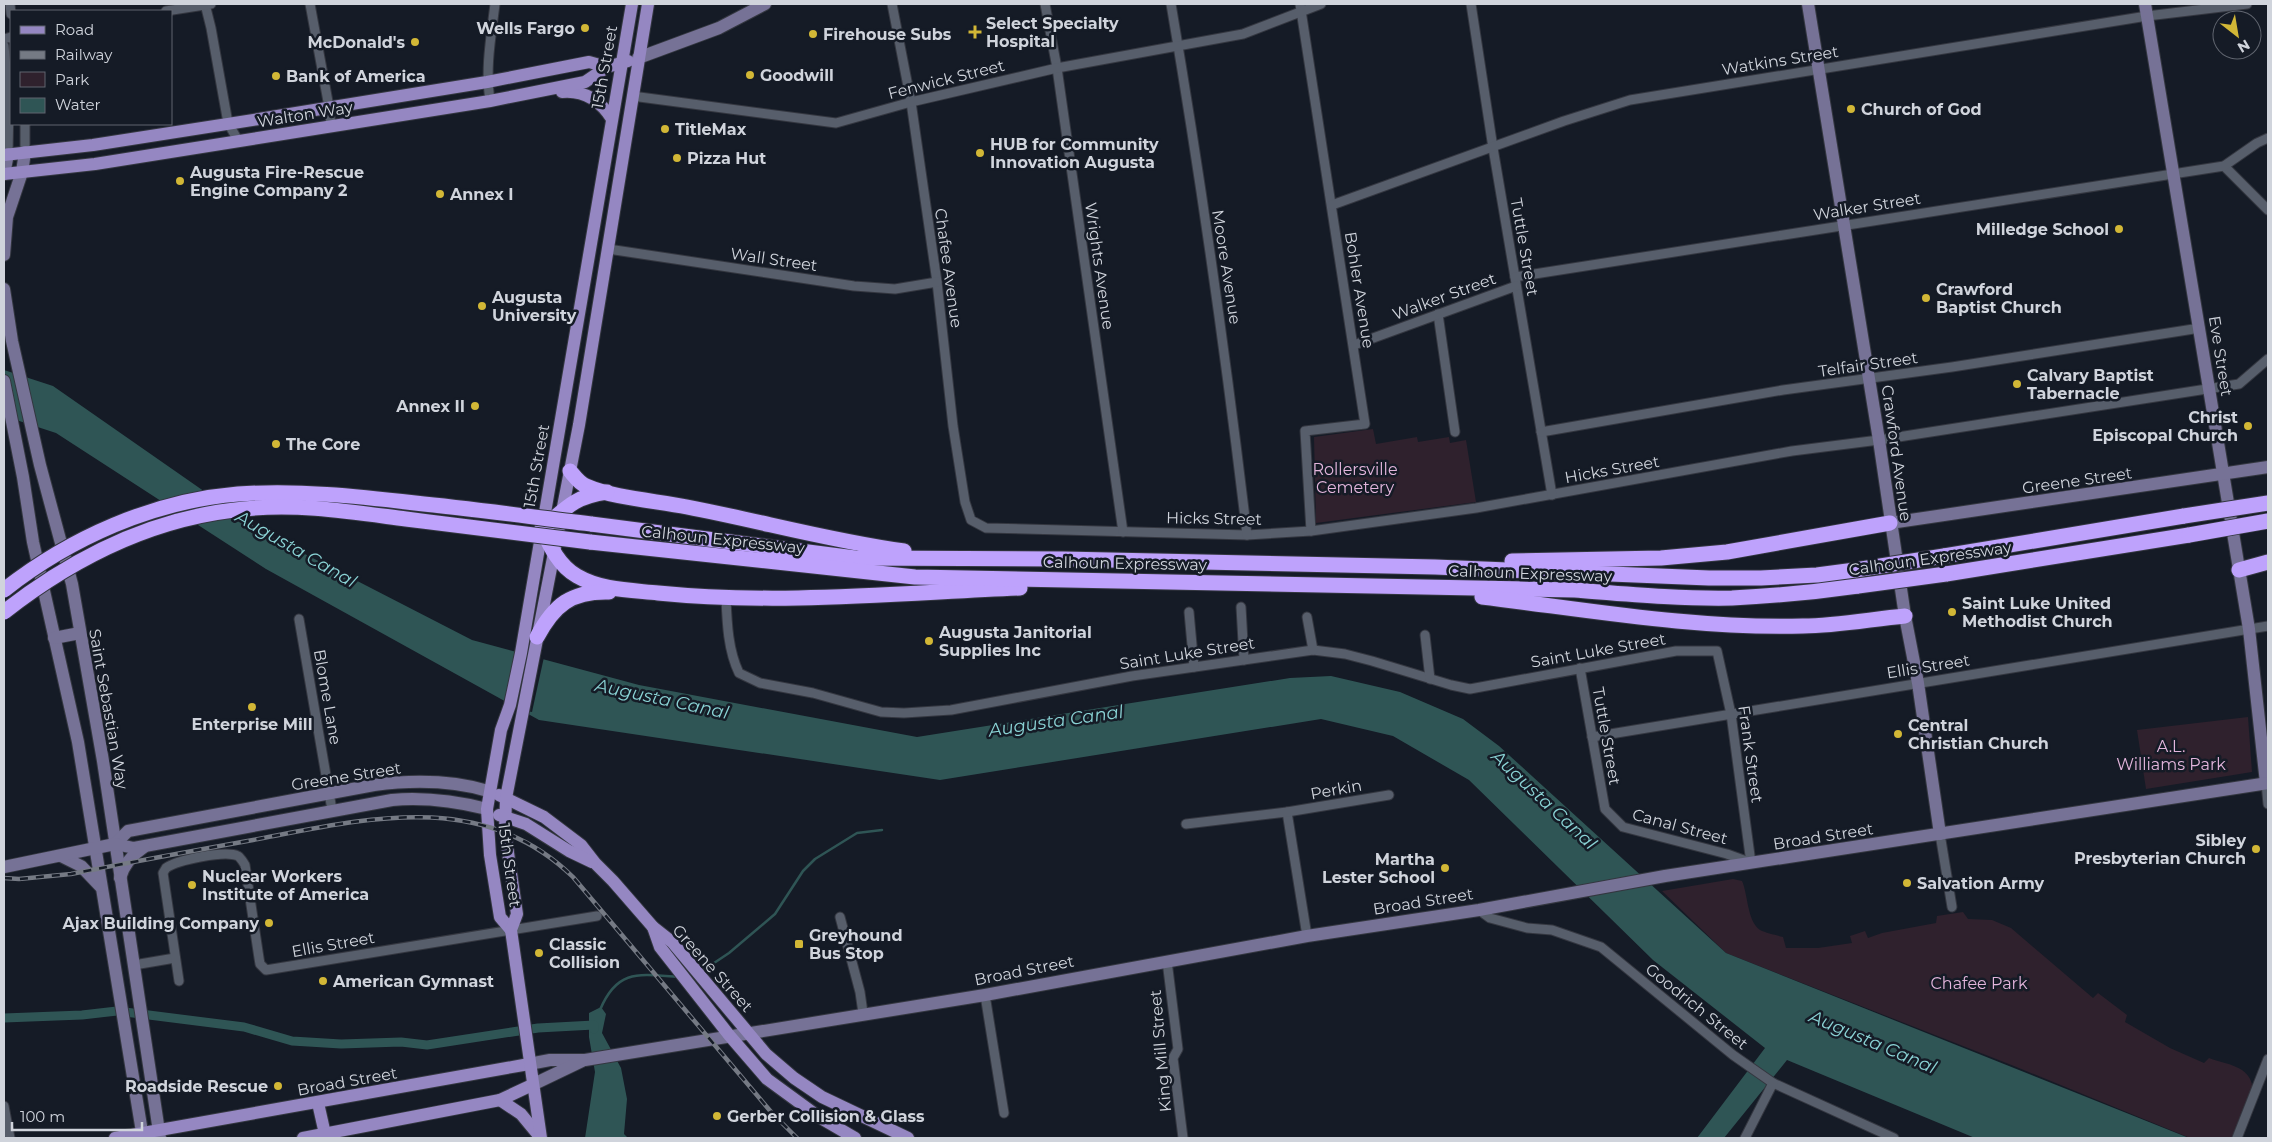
<svg xmlns="http://www.w3.org/2000/svg" width="2272" height="1142" font-family="Montserrat,sans-serif">
<rect width="100%" height="100%" fill="#151b26"/>
<g fill="#2f212d">
<polygon points="1373,429 1376,444 1417,437 1418,442 1449,437 1450,443 1466,440 1476,502 1316,523 1314,437"/>
<polygon points="2248,717 2252,772 2146,789 2137,730"/>
<path d="M1733 879 1742 881C1748 894 1747 921 1760 930 1766 933 1776 935 1783 937L1786 948H1818L1852 943 1850 936 1865 931 1868 938 1882 933 1936 923 1937 916 1963 912 1968 919 1992 920 2011 928 2093 998 2098 993 2127 1015 2125 1022 2170 1048 2204 1063 2209 1058C2219 1062 2233 1064 2242 1070 2265 1086 2245 1119 2237 1138H2190L2014 1066 1726 953 1662 891Z"/>
</g>
<g fill="#2f5555">
<polygon points="4,370 53,386 264,533 472,640 639,685 917,737 1290,678 1331,676 1400,692 1463,719 1499,746 1726,953 2189,1138 1975,1138 1787,1060 1724,1138 1697,1138 1765,1048 1653,960 1469,780 1393,736 1321,719 940,780 539,720 266,569 56,433 4,416"/>
<polygon points="601,1007 606,1014 602,1033 621,1068 627,1099 624,1134 628,1138 585,1138 595,1072 589,1037 589,1013"/>
</g>
<polygon fill="#151b26" points="517,650 544,657 532,712 509,707"/>
<g fill="none" stroke-linecap="round" stroke-linejoin="round">
<g stroke="#2f5555" stroke-width="2.5">
<polyline points="702,971 729,953 775,914 803,871 815,859 857,833 882,830"/>
<path d="M600 1010C617 969 639 974 677 977"/>
</g>
<polyline stroke="#2f5555" stroke-width="9" points="4,1018 82,1015 117,1011 244,1027 292,1041 341,1044 401,1042 427,1045 538,1028 594,1025 594,1029"/>
<g stroke="#343740" stroke-width="11">
<g id="street">
<polyline points="10,4 11,14"/>
<polyline points="205,4 211,28 228,123 239,142"/>
<polyline points="310,4 329,107 331,126"/>
<polyline points="892,4 911,102 937,282 953,426 965,502 971,520 986,528 1247,535 1311,531 1476,508 1792,451 1879,440 2239,384 2268,359"/>
<polyline points="1045,4 1057,68 1123,532"/>
<path d="M1171 4C1201 180 1226 357 1247 535"/>
<polyline points="1300,4 1365,424 1305,431 1311,531"/>
<polyline points="1471,4 1493,148 1552,495"/>
<polyline points="166,11 211,4"/>
<polyline points="4,39 11,37"/>
<polyline points="4,46 9,101 8,154"/>
<polyline points="632,96 836,123 911,102 1057,68 1243,34 1321,4"/>
<path d="M490 101C485 69 491 37 495 4"/>
<polyline points="25,152 25,124"/>
<polyline points="2224,166 2268,210"/>
<polyline points="1332,205 1564,121 1630,100 2147,16 2247,4"/>
<polyline points="608,249 854,286 895,289 937,282"/>
<polyline points="1515,277 2224,166 2257,143 2268,138"/>
<polyline points="1438,314 1455,432"/>
<polyline points="1354,345 1516,286"/>
<polyline points="1541,432 1783,390 1952,367 2200,328"/>
<path d="M726 598C727 623 728 650 739 673L760 683 813 693 881 712 904 713 951 710 1132 676 1313 650 1345 654 1372 661 1451 685 1470 689 1676 651H1717L1731 714 1751 863"/>
<polyline points="1241,607 1244,660"/>
<polyline points="1189,612 1194,667"/>
<polyline points="1307,617 1313,650"/>
<polyline points="299,619 332,810"/>
<polyline points="1425,635 1430,679"/>
<polyline points="1580,668 1605,809 1623,827 1727,854 1749,862"/>
<polyline points="1592,737 2268,626"/>
<polyline points="2266,783 2268,804"/>
<polyline points="1287,812 1307,936"/>
<polyline points="1186,824 1287,812 1389,795"/>
<polyline points="1940,834 1952,907"/>
<polyline points="1479,910 1490,918 1527,928 1552,930 1601,947 1733,1055 1773,1083 1894,1138"/>
<polyline points="840,917 860,992 863,1013"/>
<polyline points="1167,961 1178,1049 1173,1058 1183,1138"/>
<polyline points="134,965 175,958"/>
<path d="M179 981 163 873 166 868C177 860 225 850 238 856 241 858 243 862 245 865L259 958 260 964 266 970 597 916"/>
<polyline points="985,995 1004,1113"/>
<polyline points="4,1106 10,1138"/>
<polyline points="1745,1138 1773,1083"/>
<polyline points="2237,1138 2268,1059"/>
</g>
</g>
<g stroke="#343740" stroke-width="14">
<g id="secondary">
<polyline points="1808,4 1879,440 1905,616 1918,683 1940,834"/>
<polyline points="2145,4 2249,629 2266,783"/>
<polyline points="638,58 719,28 765,4"/>
<polyline points="4,174 8,154"/>
<polyline points="4,255 7,217 22,172 25,152"/>
<polyline points="4,289 12,341 40,465 72,584 103,761 160,1138"/>
<polyline points="4,381 23,477 33,542 78,742 143,1138"/>
<polyline points="1890,523 2268,467"/>
<polyline points="54,638 80,633"/>
<path d="M115 844 128 831 374 785C412 780 451 780 488 791"/>
<polyline points="61,856 81,866 100,886"/>
<path d="M4 867 115 844 134 848 392 800C425 797 455 801 487 809"/>
<path d="M120 878C124 864 132 855 144 847"/>
<polyline points="529,1064 550,1060 585,1060 985,995 1307,936 1479,910 1665,876 2268,783"/>
<polyline points="532,1085 582,1061"/>
</g>
</g>
<g stroke="#343740" stroke-width="14">
<g id="primary">
<path d="M562 92C584 90 600 100 612 119"/>
<polyline points="4,155 93,145 259,119 487,82 589,62 607,67"/>
<polyline points="4,174 95,164 490,101 585,82 607,67 628,61"/>
<polyline points="499,795 544,817 581,845 595,863 613,881 653,927 672,942 766,1054 794,1078 822,1097 908,1138"/>
<polyline points="499,815 526,824 569,851 592,862"/>
<polyline points="653,927 660,947 729,1035 767,1079 819,1117 855,1138"/>
<polyline points="511,930 500,917 490,855 487,809 501,730 510,705 521,653 632,4"/>
<polyline points="500,1100 521,1114 540,1137"/>
<polyline points="318,1103 325,1134"/>
<polyline points="115,1138 529,1064"/>
<polyline points="303,1138 500,1100 532,1085"/>
<polyline points="541,1138 511,930 517,914 505,832 506,798 579,425 648,4"/>
</g>
</g>
<g stroke="#343740" stroke-width="17">
<g id="highway">
<path d="M570 471C575 477 579 483 586 486 613 498 658 501 687 507 760 521 831 541 904 551"/>
<path d="M607 492C573 497 566 508 542 529 550 546 559 566 577 576 601 590 630 590 658 593 778 605 900 593 1020 588"/>
<polyline points="591,524 855,558 1063,559 1435,567 1709,578 1761,578 1817,575 1855,570"/>
<path d="M590 542 915 577 1575 590C1627 594 1680 599 1732 598 1774 596 1816 592 1858 586"/>
<polyline points="1944,556 2184,516"/>
<polyline points="1512,561 1661,558 1727,552 1890,523"/>
<polyline points="2239,570 2268,562"/>
<polyline points="1946,574 2189,535"/>
<path d="M1482 597C1589 610 1696 629 1803 626 1837 626 1872 619 1905 616"/>
<path d="M537 637C554 605 571 591 609 592"/>
</g>
</g>
<use href="#street" stroke="#575e6b" stroke-width="9"/>
<use href="#secondary" stroke="#767296" stroke-width="12"/>
<use href="#primary" stroke="#9587c2" stroke-width="12"/>
<use href="#highway" stroke="#bea2fc" stroke-width="15"/>
<g stroke="#757a84" stroke-width="4.5">
<path id="rail" d="M4 878 19 879 71 874C131 862 192 851 253 840 364 819 482 788 573 877L772 1113 797 1138"/>
</g>
<use href="#rail" stroke="#151b26" stroke-width="2.5" stroke-dasharray="8" stroke-linecap="butt"/>
<g stroke="#343740" stroke-width="17" stroke-linecap="butt">
<g id="highway-bridge">
<polyline points="2184,516 2268,503"/>
<polyline points="2189,535 2268,521"/>
<polyline points="1855,570 1944,556"/>
<polyline points="1858,586 1946,574"/>
<path d="M4 590C70 538 153 501 238 494 297 490 356 496 415 503 474 509 532 517 591 524"/>
<path d="M4 612C73 558 155 517 244 509 298 503 352 512 406 519 467 527 528 534 590 542"/>
</g>
</g>
<use href="#highway-bridge" stroke="#bea2fc" stroke-width="15"/>
</g>
<g fill="#d2b736" stroke="#151b26" stroke-width="2">
<circle cx="585" cy="28" r="5"/>
<path d="M972.5 24.5h5v5h5v5h-5v5h-5v-5h-5v-5h5z"/>
<circle cx="813" cy="34" r="5"/>
<circle cx="415" cy="42" r="5"/>
<circle cx="750" cy="75" r="5"/>
<circle cx="276" cy="76" r="5"/>
<circle cx="1851" cy="109" r="5"/>
<circle cx="665" cy="129" r="5"/>
<circle cx="980" cy="153" r="5"/>
<circle cx="677" cy="158" r="5"/>
<circle cx="180" cy="181" r="5"/>
<circle cx="440" cy="194" r="5"/>
<circle cx="2119" cy="229" r="5"/>
<circle cx="1926" cy="298" r="5"/>
<circle cx="482" cy="306" r="5"/>
<circle cx="2017" cy="384" r="5"/>
<circle cx="475" cy="406" r="5"/>
<circle cx="2248" cy="426" r="5"/>
<circle cx="276" cy="444" r="5"/>
<circle cx="1952" cy="612" r="5"/>
<circle cx="929" cy="641" r="5"/>
<circle cx="252" cy="707" r="5"/>
<circle cx="1898" cy="734" r="5"/>
<circle cx="2256" cy="849" r="5"/>
<circle cx="1445" cy="868" r="5"/>
<circle cx="1907" cy="883" r="5"/>
<circle cx="192" cy="885" r="5"/>
<circle cx="269" cy="923" r="5"/>
<rect x="794" y="939" width="10" height="10" rx="2.5"/>
<circle cx="539" cy="953" r="5"/>
<circle cx="323" cy="981" r="5"/>
<circle cx="278" cy="1086" r="5"/>
<circle cx="717" cy="1116" r="5"/>
</g>
<g text-anchor="middle" stroke-width="5" stroke-linejoin="round" paint-order="stroke">
<g font-size="16" font-weight="bold" fill="#d0d4dc" stroke="#151b26" text-anchor="start">
<text x="986" y="29">Select Specialty<tspan x="986" dy="18">Hospital</tspan></text>
<text x="575" y="34" text-anchor="end">Wells Fargo</text>
<text x="823" y="40">Firehouse Subs</text>
<text x="405" y="48" text-anchor="end">McDonald's</text>
<text x="760" y="81">Goodwill</text>
<text x="286" y="82">Bank of America</text>
<text x="1861" y="115">Church of God</text>
<text x="675" y="135">TitleMax</text>
<text x="990" y="150">HUB for Community<tspan x="990" dy="18">Innovation Augusta</tspan></text>
<text x="687" y="164">Pizza Hut</text>
<text x="190" y="178">Augusta Fire-Rescue<tspan x="190" dy="18">Engine Company 2</tspan></text>
<text x="450" y="200">Annex I</text>
<text x="2109" y="235" text-anchor="end">Milledge School</text>
<text x="1936" y="295">Crawford<tspan x="1936" dy="18">Baptist Church</tspan></text>
<text x="492" y="303">Augusta<tspan x="492" dy="18">University</tspan></text>
<text x="2027" y="381">Calvary Baptist<tspan x="2027" dy="18">Tabernacle</tspan></text>
<text x="465" y="412" text-anchor="end">Annex II</text>
<text x="2238" y="423" text-anchor="end">Christ<tspan x="2238" dy="18">Episcopal Church</tspan></text>
<text x="286" y="450">The Core</text>
<text x="1962" y="609">Saint Luke United<tspan x="1962" dy="18">Methodist Church</tspan></text>
<text x="939" y="638">Augusta Janitorial<tspan x="939" dy="18">Supplies Inc</tspan></text>
<text x="252" y="730" text-anchor="middle">Enterprise Mill</text>
<text x="1908" y="731">Central<tspan x="1908" dy="18">Christian Church</tspan></text>
<text x="2246" y="846" text-anchor="end">Sibley<tspan x="2246" dy="18">Presbyterian Church</tspan></text>
<text x="1435" y="865" text-anchor="end">Martha<tspan x="1435" dy="18">Lester School</tspan></text>
<text x="202" y="882">Nuclear Workers<tspan x="202" dy="18">Institute of America</tspan></text>
<text x="1917" y="889">Salvation Army</text>
<text x="259" y="929" text-anchor="end">Ajax Building Company</text>
<text x="809" y="941">Greyhound<tspan x="809" dy="18">Bus Stop</tspan></text>
<text x="549" y="950">Classic<tspan x="549" dy="18">Collision</tspan></text>
<text x="333" y="987">American Gymnast</text>
<text x="268" y="1092" text-anchor="end">Roadside Rescue</text>
<text x="727" y="1122">Gerber Collision &amp; Glass</text>
</g>
<g font-size="16" fill="#d0d4dc" stroke="#151b26">
<text transform="translate(1780 60) rotate(-9)" y="6">Watkins Street</text>
<text transform="translate(604 67) rotate(-80)" y="6">15th Street</text>
<text transform="translate(946 79) rotate(-14)" y="6">Fenwick Street</text>
<text transform="translate(305 114) rotate(-9)" y="6">Walton Way</text>
<text transform="translate(1867 206) rotate(-9)" y="6">Walker Street</text>
<text transform="translate(1525 247) rotate(80)" y="6">Tuttle Street</text>
<text transform="translate(774 259) rotate(8)" y="6">Wall Street</text>
<text transform="translate(1100 266) rotate(82)" y="6">Wrights Avenue</text>
<text transform="translate(1227 267) rotate(81)" y="6">Moore Avenue</text>
<text transform="translate(949 268) rotate(82)" y="6">Chafee Avenue</text>
<text transform="translate(1360 290) rotate(81)" y="6">Bohler Avenue</text>
<text transform="translate(1444 296) rotate(-20)" y="6">Walker Street</text>
<text transform="translate(2221 356) rotate(81)" y="6">Eve Street</text>
<text transform="translate(1868 364) rotate(-8)" y="6">Telfair Street</text>
<text transform="translate(1897 453) rotate(82)" y="6">Crawford Avenue</text>
<text transform="translate(536 466) rotate(-80)" y="6">15th Street</text>
<text transform="translate(1612 469) rotate(-10)" y="6">Hicks Street</text>
<text transform="translate(2077 480) rotate(-8)" y="6">Greene Street</text>
<text transform="translate(1214 518) rotate(1)" y="6">Hicks Street</text>
<text transform="translate(723 539) rotate(6)" y="6">Calhoun Expressway</text>
<text transform="translate(1930 558) rotate(-8)" y="6">Calhoun Expressway</text>
<text transform="translate(1125 563) rotate(1)" y="6">Calhoun Expressway</text>
<text transform="translate(1530 573) rotate(2)" y="6">Calhoun Expressway</text>
<text transform="translate(1598 650) rotate(-10)" y="6">Saint Luke Street</text>
<text transform="translate(1187 653) rotate(-9)" y="6">Saint Luke Street</text>
<text transform="translate(1928 666) rotate(-9)" y="6">Ellis Street</text>
<text transform="translate(328 697) rotate(80)" y="6">Blome Lane</text>
<text transform="translate(109 709) rotate(80)" y="6">Saint Sebastian Way</text>
<text transform="translate(1607 736) rotate(80)" y="6">Tuttle Street</text>
<text transform="translate(1751 754) rotate(82)" y="6">Frank Street</text>
<text transform="translate(346 776) rotate(-9)" y="6">Greene Street</text>
<text transform="translate(1336 789) rotate(-10)" y="6">Perkin</text>
<text transform="translate(1680 826) rotate(15)" y="6">Canal Street</text>
<text transform="translate(1823 836) rotate(-9)" y="6">Broad Street</text>
<text transform="translate(510 865) rotate(82)" y="6">15th Street</text>
<text transform="translate(1423 901) rotate(-9)" y="6">Broad Street</text>
<text transform="translate(333 944) rotate(-10)" y="6">Ellis Street</text>
<text transform="translate(713 968) rotate(48)" y="6">Greene Street</text>
<text transform="translate(1024 970) rotate(-11)" y="6">Broad Street</text>
<text transform="translate(1697 1006) rotate(39)" y="6">Goodrich Street</text>
<text transform="translate(1160 1051) rotate(-95)" y="6">King Mill Street</text>
<text transform="translate(347 1081) rotate(-10)" y="6">Broad Street</text>
</g>
<g font-size="16" fill="#e3b5dc" stroke="#151b26">
<text x="1355" y="475">Rollersville<tspan x="1355" dy="18">Cemetery</tspan></text>
<text x="2171" y="752">A.L.<tspan x="2171" dy="18">Williams Park</tspan></text>
<text x="1979" y="989">Chafee Park</text>
</g>
<g font-size="18" font-style="italic" fill="#8ad3d5" stroke="#151b26">
<text transform="translate(296 549) rotate(30)" y="6">Augusta Canal</text>
<text transform="translate(662 699) rotate(12)" y="6">Augusta Canal</text>
<text transform="translate(1056 721) rotate(-8)" y="6">Augusta Canal</text>
<text transform="translate(1544 800) rotate(43)" y="6">Augusta Canal</text>
<text transform="translate(1873 1042) rotate(23)" y="6">Augusta Canal</text>
</g>
</g>
<rect width="2272" height="1142" fill="none" stroke="#d0d4dc" stroke-width="10"/>
<rect x="10" y="10" width="162" height="115" fill="#151b26" stroke="#60656f"/>
<rect x="20" y="26" width="25" height="8" fill="#9587c2" stroke="#60656f"/>
<text x="55" y="35" font-size="15" fill="#d0d4dc">Road</text>
<rect x="20" y="51" width="25" height="8" fill="#757a84" stroke="#60656f"/>
<text x="55" y="60" font-size="15" fill="#d0d4dc">Railway</text>
<rect x="20" y="72" width="25" height="15" fill="#2f212d" stroke="#60656f"/>
<text x="55" y="85" font-size="15" fill="#d0d4dc">Park</text>
<rect x="20" y="98" width="25" height="15" fill="#2f5555" stroke="#60656f"/>
<text x="55" y="110" font-size="15" fill="#d0d4dc">Water</text>
<g transform="translate(2237 35) rotate(149)"><circle r="24" fill="#151b26" stroke="#60656f"/>
<path d="M0-4L9 19L0 12L-9 19Z" fill="#d2b736"/>
<text y="-8" font-size="14" font-weight="bold" text-anchor="middle" fill="#d0d4dc">N</text>
</g>
<path d="M12 1122v8h130v-8" fill="none" stroke="#d0d4dc" stroke-width="2.5"/>
<text x="20" y="1122" font-size="15" fill="#d0d4dc" stroke="#151b26" stroke-width="4" paint-order="stroke">100 m</text>
</svg>
